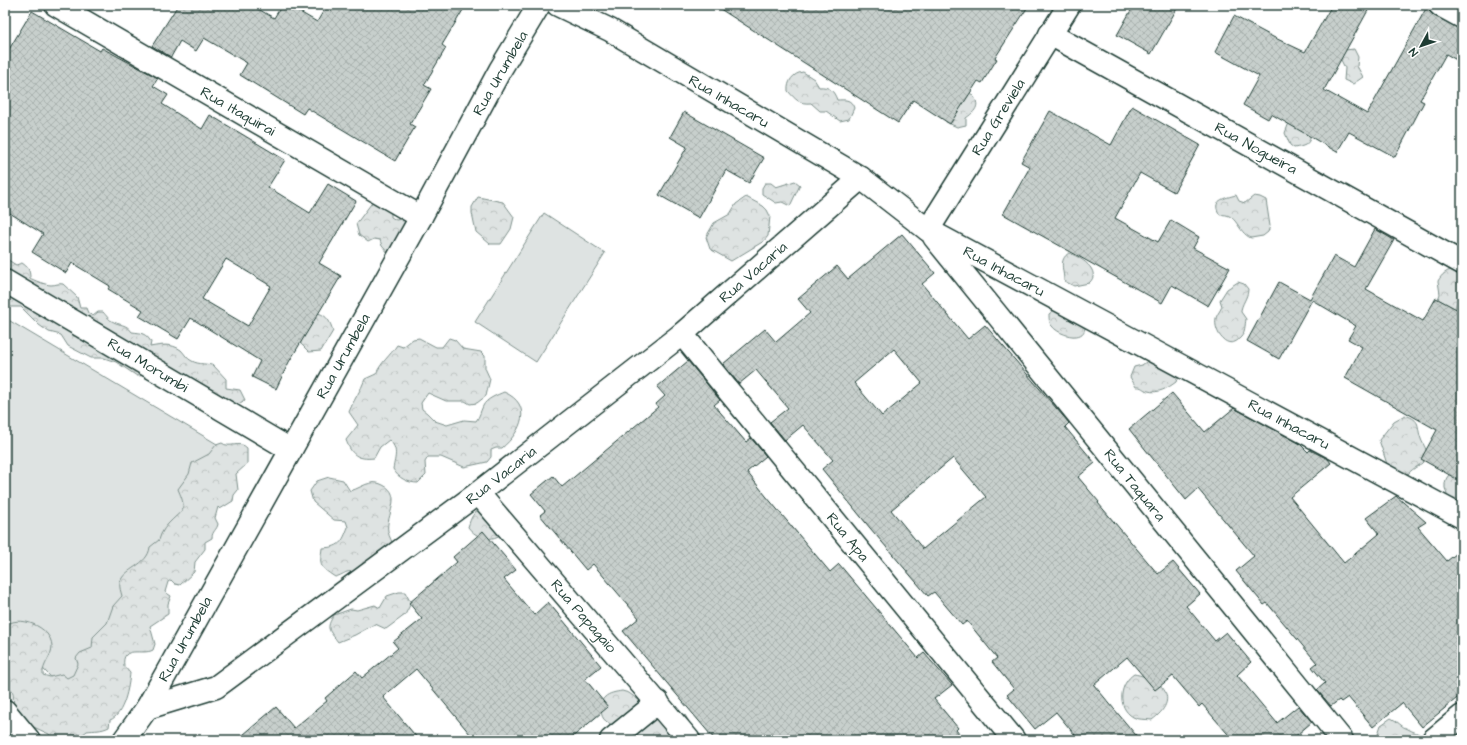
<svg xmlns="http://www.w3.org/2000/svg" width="1467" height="745" font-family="'Architects Daughter',sans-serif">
<defs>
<pattern id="forest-crowns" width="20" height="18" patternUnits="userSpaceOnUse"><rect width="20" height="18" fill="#dee3e2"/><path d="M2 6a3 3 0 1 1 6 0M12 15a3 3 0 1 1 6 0" fill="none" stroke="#bec4c2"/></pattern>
<pattern id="building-cross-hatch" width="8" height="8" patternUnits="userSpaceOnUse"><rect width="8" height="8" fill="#c7cfcc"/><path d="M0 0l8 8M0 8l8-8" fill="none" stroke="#aab3b0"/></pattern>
</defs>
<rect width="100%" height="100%" fill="#fff"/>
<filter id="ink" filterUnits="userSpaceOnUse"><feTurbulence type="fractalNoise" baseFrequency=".025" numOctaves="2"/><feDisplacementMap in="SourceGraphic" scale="8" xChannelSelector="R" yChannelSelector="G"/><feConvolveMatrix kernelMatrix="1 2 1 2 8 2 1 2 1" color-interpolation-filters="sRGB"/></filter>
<g filter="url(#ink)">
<g fill="#dee3e2" stroke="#7e908b">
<polygon points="544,213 605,253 536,362 475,322"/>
<polygon points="5,318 222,447 75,703 5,628"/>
</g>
<g fill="url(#forest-crowns)" stroke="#7e908b">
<polygon points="1354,49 1358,57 1357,66 1363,77 1353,84 1344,80 1345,68 1339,56 1345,50"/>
<path d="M803 72 814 79 819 87C829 86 834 91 837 100 844 100 851 98 854 108L849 119 840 121 826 111H820L811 103C799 104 796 100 788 91 787 82 793 73 803 72Z"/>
<path d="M968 91C981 102 979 109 966 118V125L957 127 946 122 944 114Z"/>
<path d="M1290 120 1311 136C1308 146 1304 146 1294 148L1290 145 1285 133Z"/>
<polygon points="795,181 800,185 790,206 782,202 776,203 762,194 762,188 765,183 771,183 776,187"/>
<path d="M1236 195 1239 201 1245 203 1254 196 1260 197 1266 200 1270 226 1268 232 1263 236 1251 238C1237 232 1237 212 1220 215 1210 200 1225 198 1236 195Z"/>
<polygon points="478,197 503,202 514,217 511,229 501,244 490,244 476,232 472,213 472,207"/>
<polygon points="746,197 763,206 767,210 770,216 768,236 764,241 731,261 710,249 706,237 714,223 730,214 736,204"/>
<polygon points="374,200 391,211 391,217 396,220 402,219 408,220 390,255 382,246 380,240 374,239 368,242 359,235 356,224"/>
<path d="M1069 253C1079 256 1103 271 1089 283L1074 286 1064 281C1064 270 1058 260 1069 253Z"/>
<path d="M5 258 16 265 22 263C28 267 30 270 30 278 33 280 46 285 51 285 56 285 58 283 63 284L77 297 80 308H86L88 313 93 316 98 312H103C106 315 109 320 112 321 120 326 126 323 132 332 141 333 146 333 151 342L150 347C161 345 171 343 181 350 185 354 187 359 192 361 199 365 208 363 214 366L226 379V388L240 390 245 400 235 406 150 375 137 376 116 362 104 358H91L68 346 61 335 49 332 39 325 21 307H8L5 309Z"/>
<path d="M1455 269 1462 271V296L1458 298 1455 309 1438 299 1440 294 1438 281C1442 274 1447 270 1455 269Z"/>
<path d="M1238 282 1244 284 1248 289C1248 298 1241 304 1241 312L1246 319C1245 325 1245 333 1241 337 1228 353 1213 332 1216 318 1217 314 1221 310 1222 306L1220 300 1227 289Z"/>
<path d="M1059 306 1084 320C1091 345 1059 336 1052 326 1049 323 1049 318 1049 314Z"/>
<path d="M318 313C328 316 330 322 333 331L321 351 309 352 301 344 300 338Z"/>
<path d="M419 338 436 347H442L449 338 455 340 463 349 481 352 485 356V368L490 379 486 396 477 403 470 404 465 401H446L428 393 421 403 422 409 427 413 435 421 447 425 464 420 476 421C480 416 480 412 483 406 486 399 497 395 504 392 534 405 521 432 502 448H496L491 450V457L487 462 464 467 441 457H428L425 462 426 475 418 483C408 483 398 478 393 469 395 457 399 449 389 440L380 447 374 458C357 460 351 454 346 440L358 425 349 412C353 400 361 391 365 379L376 374C381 362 390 356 397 345L403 347 413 339Z"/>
<path d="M1150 359 1178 376 1176 382C1168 388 1158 394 1148 391 1143 390 1142 386 1136 387L1130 377 1134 367 1142 365Z"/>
<path d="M1405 415C1422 421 1416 425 1421 439 1423 445 1428 449 1426 457 1424 465 1413 467 1408 474L1401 472 1387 464 1379 440 1394 421Z"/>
<path d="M222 443C229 449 240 440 247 448V464L236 474 238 490 234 495 233 501 220 509 218 507 215 518 218 524C217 530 212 531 212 538L205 542V549L195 562 194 572 180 585 175 584 171 580 168 582 165 592 171 596 168 604V614L150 626 155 644 153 650C143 656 121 644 124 666L130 673C129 686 124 715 110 720L109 727C101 731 95 730 87 731L82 735H72L66 740H53L49 734 27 724 14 711 13 693 10 687C11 680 10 675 5 670V626C18 614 51 626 52 646 52 657 42 664 43 675L50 677 62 674 67 678 73 675 78 664 76 658 80 653 92 648 93 637 107 623 113 606 122 596C121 592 119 587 120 583 123 568 148 566 150 547L159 540C163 523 182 514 183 508 184 502 180 494 178 489L189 474 192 463 209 454 216 445Z"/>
<path d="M1462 468V509L1447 497C1447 493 1446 491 1445 488 1444 475 1452 472 1462 468Z"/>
<path d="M329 477 343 480 350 491C358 489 364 484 371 483 375 482 379 483 383 485 404 495 385 516 388 531 389 538 393 541 393 548L359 576C347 567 347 574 335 577 318 566 320 565 322 548 340 547 342 543 348 527L346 521 334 520 313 502 310 491 317 481Z"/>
<path d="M482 509 504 532C492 543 477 539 468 527 471 518 473 511 482 509Z"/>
<path d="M399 592H405L411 603 405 615 386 629 375 624 355 635 338 642C329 630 325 629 334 615L351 609 357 610 375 605 380 608 387 596Z"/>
<path d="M1134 674C1163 679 1181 699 1152 720 1145 719 1138 720 1133 717 1116 707 1120 683 1134 674Z"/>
<path d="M622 691 629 693 644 704 685 715 688 720 692 740H622L618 727C608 723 601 721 601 709 602 704 601 700 605 697 609 693 616 692 622 691Z"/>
<path d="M1391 718C1398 721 1401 727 1408 729 1413 732 1418 733 1423 736V740H1387L1378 734 1381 725Z"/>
</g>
<g fill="url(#building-cross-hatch)" stroke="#1f3d34" fill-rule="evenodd">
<polygon points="178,5 251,5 274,18 282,5 288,5 317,22 327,5 466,5 442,45 446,48 424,85 431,89 410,124 415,127 395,161 307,108 303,114 240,75 247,63 204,38 196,51 180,41 171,57 152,46"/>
<polygon points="714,5 1029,5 995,58 997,59 982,83 978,81 950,124 913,100 898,123"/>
<polygon points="1134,5 1179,5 1151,54 1117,35"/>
<polygon points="1332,5 1371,5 1324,90 1367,114 1428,5 1429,11 1434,16 1462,29 1462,63 1446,54 1420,100 1424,102 1395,157 1349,132 1337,152 1271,114 1268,119 1243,105 1259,76 1215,52 1234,16 1273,37 1305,52"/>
<path d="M32 11 100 51 102 48 158 78 153 86 168 95 162 104 202 129 210 115 285 160 268 187 310 213 328 184 356 201 319 263 341 276 289 362 276 389 252 377 260 361 191 318 178 339 139 316 143 310 108 289 110 286 72 263 66 273 32 252 43 234 5 210V56ZM226 259 271 286 248 326 202 299Z"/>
<polygon points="1132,106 1200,145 1174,192 1140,173 1115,218 1158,242 1171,220 1199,237 1193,248 1230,268 1208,306 1172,285 1162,303 1003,214 1030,167 1021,162 1050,111 1111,145"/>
<polygon points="684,112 764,158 749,183 726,170 699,218 659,195 687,147 670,137"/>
<polygon points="1375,229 1394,240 1366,289 1423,321 1436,298 1462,312 1462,482 1421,459 1437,430 1345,378 1362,347 1348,339 1356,326 1312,300 1279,359 1247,341 1279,282 1310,299 1334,256 1354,267"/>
<path d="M902 234 935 273 922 284 968 339 985 325 1069 423 1065 427 1095 463 1078 477 1099 502 1098 503 1158 574 1173 562 1200 594 1186 606 1215 641 1226 632 1251 662 1237 675 1277 723 1298 706 1312 722 1291 740H1233L1202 704 1199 707 1173 676 1155 690 1127 657 1094 685 1140 740H1079L1056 712 1035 729 1007 695 1014 689 992 662 997 658 967 621 962 625 934 592 928 596 870 528 822 469 833 460 803 425 785 440 770 422 788 408 756 370 739 384 723 364 765 329 776 342 810 313 798 299 837 266 848 279ZM894 349 922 383 882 416 854 383ZM953 458 986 497 923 549 891 510Z"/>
<polygon points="688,361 720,400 714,405 746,442 751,438 766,456 747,472 766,496 830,572 839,564 918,658 924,653 952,685 934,699 958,728 956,730 964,740 715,740 623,631 639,618 593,564 586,570 540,515 545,511 531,494 553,476 562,487 658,407 656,404 665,396 657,387"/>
<polygon points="1172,393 1205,432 1234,408 1299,443 1308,452 1310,450 1328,459 1331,463 1290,497 1344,563 1379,534 1366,518 1396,496 1426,522 1418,527 1447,561 1462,549 1462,694 1422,727 1402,703 1373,727 1348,697 1341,702 1339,700 1331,706 1317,690 1325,683 1312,667 1317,663 1267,603 1264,605 1236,571 1254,556 1198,489 1186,500 1129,429"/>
<polygon points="483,531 516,570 504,579 534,615 548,602 601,666 585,679 608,707 569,740 475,740 416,669 383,697 419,740 237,740 276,707 294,728 327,701 325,698 356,671 362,678 398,648 393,642 422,619 409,603 457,562 453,557"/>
</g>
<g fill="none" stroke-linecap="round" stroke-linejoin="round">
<g stroke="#1f3d34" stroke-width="25">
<g id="minor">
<polyline points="56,5 421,217"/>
<polyline points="558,5 610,30 861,178 928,230 1462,517"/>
<polyline points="1440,5 1462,17"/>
<polyline points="1050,34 1462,263"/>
<polyline points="928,230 1069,5"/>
<polyline points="934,237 1342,740"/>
<polyline points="5,281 291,450"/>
<polyline points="682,334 1014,740"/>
<polyline points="478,493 689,740"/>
<polyline points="147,708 216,687 478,493 682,334 861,178"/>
<polyline points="5,711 29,740"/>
<polyline points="611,740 658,702"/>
<polyline points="1433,740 1462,716"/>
</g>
</g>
<g stroke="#1f3d34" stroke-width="25">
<polyline id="secondary" points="124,740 147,708 421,217 500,70 539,5"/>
</g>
<use href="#minor" stroke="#fff" stroke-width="22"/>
<use href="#secondary" stroke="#fff" stroke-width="22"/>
</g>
</g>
<g text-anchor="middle" stroke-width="3" stroke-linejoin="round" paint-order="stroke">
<g font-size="15" fill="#1f3d34" stroke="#fff">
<text transform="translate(500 73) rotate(-60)" y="5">Rua Urumbela</text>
<text transform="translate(729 101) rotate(30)" y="5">Rua Inhacaru</text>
<text transform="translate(238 111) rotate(30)" y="5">Rua Itaquirai</text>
<text transform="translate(998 117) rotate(-58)" y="5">Rua Greviela</text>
<text transform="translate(1256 148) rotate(29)" y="5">Rua Nogueira</text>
<text transform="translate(1004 271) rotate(28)" y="5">Rua Inhacaru</text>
<text transform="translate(753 272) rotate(-41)" y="5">Rua Vacaria</text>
<text transform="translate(343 356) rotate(-61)" y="5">Rua Urumbela</text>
<text transform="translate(148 365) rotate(31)" y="5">Rua Morumbi</text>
<text transform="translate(1289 424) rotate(28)" y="5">Rua Inhacaru</text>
<text transform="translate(501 475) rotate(-38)" y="5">Rua Vacaria</text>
<text transform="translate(1135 485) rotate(51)" y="5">Rua Taquara</text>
<text transform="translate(848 537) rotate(51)" y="5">Rua Apa</text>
<text transform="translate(584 616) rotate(49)" y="5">Rua Papagaio</text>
<text transform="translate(185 639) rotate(-61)" y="5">Rua Urumbela</text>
</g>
</g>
<rect width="1467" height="745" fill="none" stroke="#fff" stroke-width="20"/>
<rect x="10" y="10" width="1447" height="725" fill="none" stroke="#1f3d34" stroke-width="1.5" filter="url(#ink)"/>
<g transform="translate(1421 46) rotate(230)" stroke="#ffffff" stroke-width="3" paint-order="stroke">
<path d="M0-3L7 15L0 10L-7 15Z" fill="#1f3d34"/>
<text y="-6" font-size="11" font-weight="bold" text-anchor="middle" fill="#1f3d34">N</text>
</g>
</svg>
